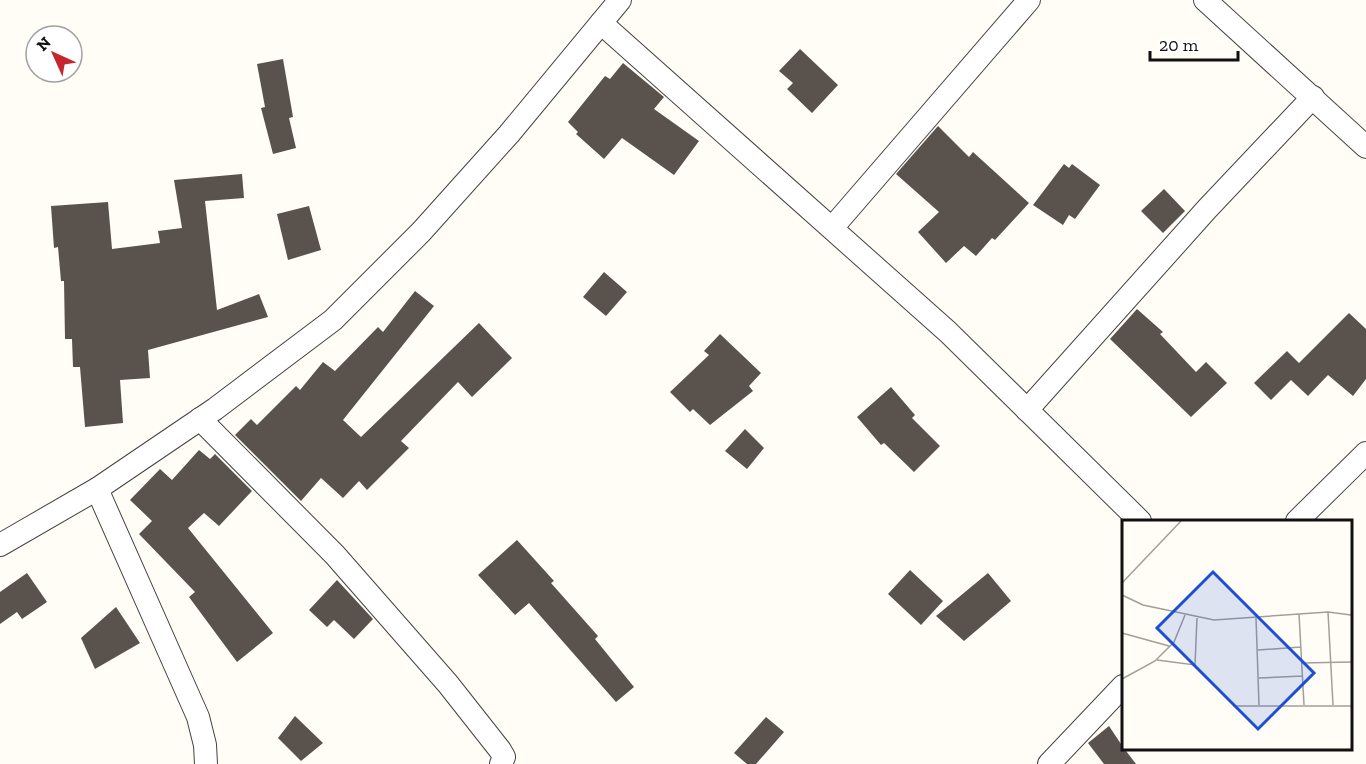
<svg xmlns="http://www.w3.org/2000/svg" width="1366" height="764" font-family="'Zilla Slab',serif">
<rect width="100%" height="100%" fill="#fffdf5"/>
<g fill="#5a524d">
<polygon points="800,49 838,85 812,113 787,89 793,83 779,71"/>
<polygon points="283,59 293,117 289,118 296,148 273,154 261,108 265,107 257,64"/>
<polygon points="623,63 664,97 654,109 699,141 674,175 622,138 604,159 576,134 578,132 568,122 605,76 610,79"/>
<polygon points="938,126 969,157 973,152 1029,203 995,240 992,238 976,256 964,246 946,263 918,232 939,212 896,174"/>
<polygon points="1064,164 1069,168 1072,164 1100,185 1075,219 1069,215 1063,225 1033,205"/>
<polygon points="242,174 244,198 205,201 217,310 259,294 268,317 148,350 150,378 120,380 123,423 85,427 80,367 73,367 72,339 65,339 64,281 61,281 58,247 54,248 51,206 108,202 112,249 160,243 158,231 182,228 174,180"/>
<polygon points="1164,189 1185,211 1163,233 1141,211"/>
<polygon points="309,206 321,250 288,260 277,214"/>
<polygon points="604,272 627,292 606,316 583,297"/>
<polygon points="415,291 434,306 343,420 361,437 479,323 512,358 472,397 458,382 401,441 409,448 367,490 359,481 343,498 321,478 301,501 235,435 251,419 257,425 296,386 300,390 323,362 335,371 378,327 383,332"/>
<polygon points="1137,309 1163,332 1160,334 1196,372 1206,362 1227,383 1191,417 1110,339"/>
<polygon points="1349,313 1366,329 1366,379 1353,396 1328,375 1308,396 1291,380 1271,400 1254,383 1287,351 1299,363"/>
<polygon points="720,334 761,373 749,386 753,391 710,425 693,409 690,412 670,392 709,355 704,351"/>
<polygon points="891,387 915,415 912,418 940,446 914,472 884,443 881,445 857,417"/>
<polygon points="745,429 764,448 747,469 725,451"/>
<polygon points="199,450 210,459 215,454 252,491 219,526 204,513 188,528 273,633 237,662 189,597 195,592 139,534 152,521 130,500 160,469 172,480"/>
<polygon points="517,540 554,581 551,583 598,636 595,639 634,687 616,702 529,603 515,615 478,575"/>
<polygon points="910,570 943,601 921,625 888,594"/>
<polygon points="27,573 47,602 22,619 17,612 0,624 0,592"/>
<polygon points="988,573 1011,601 964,641 936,616"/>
<polygon points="337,580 373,619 354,639 334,620 327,627 309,610"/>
<polygon points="116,607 140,643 95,669 81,638"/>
<polygon points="295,716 323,743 301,761 278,738"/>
<polygon points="766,717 784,732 756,764 747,764 734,753"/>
<polygon points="1109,726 1123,747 1136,764 1104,764 1088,743"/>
</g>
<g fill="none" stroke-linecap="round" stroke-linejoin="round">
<g stroke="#444" stroke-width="24">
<g id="minor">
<polyline points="1205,0 1366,147"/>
<polyline points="601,23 948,332 1140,521"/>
<polyline points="832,228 1029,0"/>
<polyline points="1027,410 1207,209 1313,97"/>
<polyline points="200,419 335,555 448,684 500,750 504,757 501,764"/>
<polyline points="97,489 198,717 205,745 206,764"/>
<polyline points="1297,521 1366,453"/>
<polyline points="0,545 97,489 215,409 333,320 421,232 509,134 620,0"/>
<polyline points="1049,764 1123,686"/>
</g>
</g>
<use href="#minor" stroke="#fff" stroke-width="22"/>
</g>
<g transform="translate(1122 520)">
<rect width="230" height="230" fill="#fffdf5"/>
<path fill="none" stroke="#a09f9a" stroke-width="1.5" d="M0 63 59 1M0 75 21 85 92 100 206 92 229 95M206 92 211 185M177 94 182 185M134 98 137 185M0 113 47 126M136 130 179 127M35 140 73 145 75 98M180 143 229 142M137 158 180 156M0 159 33 141 52 122 63 95M111 186H229"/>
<path fill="#1d4ed8" fill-opacity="0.15" stroke="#1d4ed8" stroke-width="3" d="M91 52 192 153 136 209 35 108Z"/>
<rect width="230" height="230" fill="none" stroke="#111" stroke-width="3"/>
</g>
<g transform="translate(54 54) rotate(315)"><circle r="28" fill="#ffffff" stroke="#a0a0a0" stroke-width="1.5"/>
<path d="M0-4.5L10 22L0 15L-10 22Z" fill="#c4262e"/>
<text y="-9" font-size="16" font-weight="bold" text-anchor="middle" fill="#111111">N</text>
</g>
<path d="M1150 51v9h88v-9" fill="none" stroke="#111111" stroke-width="3"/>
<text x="1159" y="51" font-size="18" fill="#111111" stroke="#ffffff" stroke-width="4.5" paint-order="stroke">20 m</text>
</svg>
